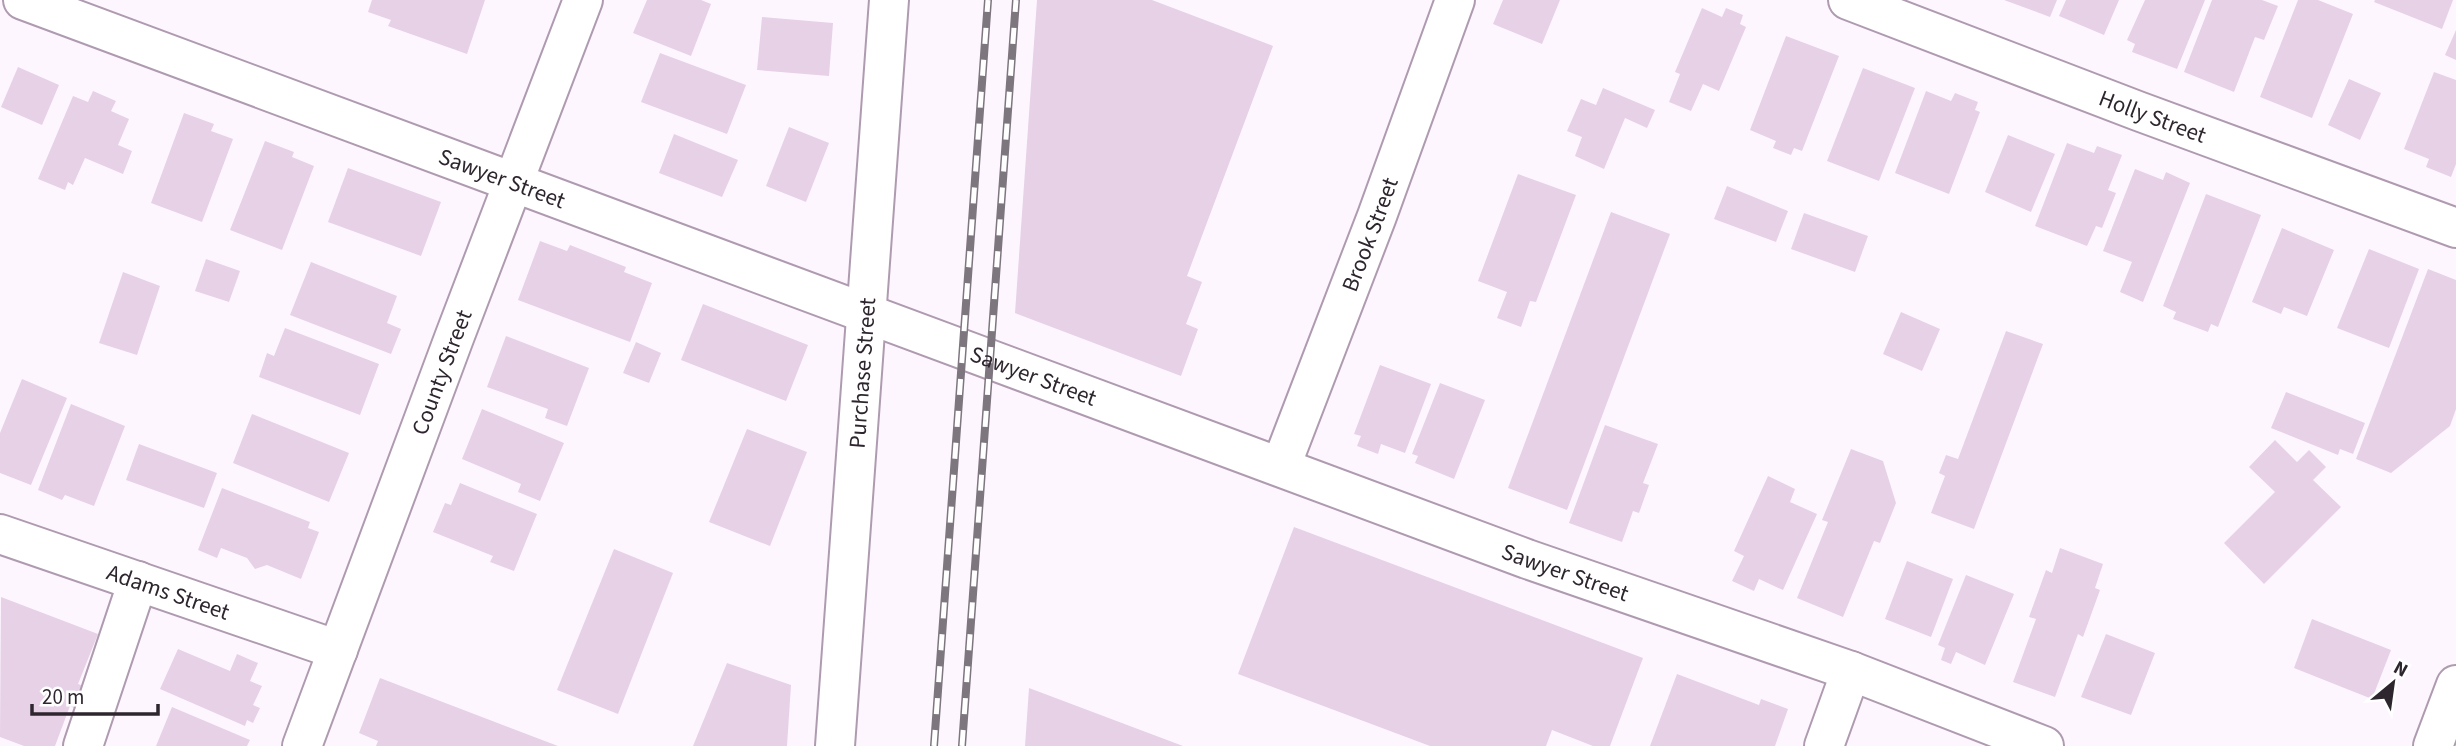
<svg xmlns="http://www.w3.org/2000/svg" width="2456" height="746" font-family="'Source Sans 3',sans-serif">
<rect width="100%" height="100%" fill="#fef6ff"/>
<g fill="#e6d1e7">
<polygon points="372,0 485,0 467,54 388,26 391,20 368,12"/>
<polygon points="647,0 701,0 711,4 691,56 633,33"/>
<polygon points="1037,0 1152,0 1273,46 1187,276 1202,282 1186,324 1198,329 1181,376 1015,313"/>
<polygon points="1503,0 1560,0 1542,44 1493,24"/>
<polygon points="2004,0 2057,0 2050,17"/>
<polygon points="2066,0 2119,0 2104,35 2059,16"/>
<polygon points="2145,0 2205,0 2177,69 2132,52 2135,44 2127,40"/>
<polygon points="2212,0 2262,0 2278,6 2264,40 2255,37 2234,92 2184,72"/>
<polygon points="2298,0 2318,0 2353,14 2312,118 2260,97"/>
<polygon points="2375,0 2453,0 2442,29 2374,2"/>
<polygon points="1702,8 1722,17 1726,8 1743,15 1740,24 1746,27 1719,91 1703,84 1691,111 1669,102 1680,74 1675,72"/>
<polygon points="762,17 833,23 829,76 757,70"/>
<polygon points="2456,30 2456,60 2445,55"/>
<polygon points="1786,36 1839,56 1802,151 1794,148 1791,155 1773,148 1776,141 1750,130"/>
<polygon points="660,53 746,85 727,134 641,102"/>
<polygon points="18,67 59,85 42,125 1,107"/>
<polygon points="1863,68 1915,88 1879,181 1827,161"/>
<polygon points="2434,72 2456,80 2456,164 2451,177 2426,167 2429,159 2404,149"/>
<polygon points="2349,79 2381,93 2360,140 2328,125"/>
<polygon points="1603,88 1655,110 1647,128 1625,118 1604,169 1575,156 1582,137 1567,131 1581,99 1596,105"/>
<polygon points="93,91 116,101 111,111 129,119 118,145 132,151 123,174 85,158 73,185 68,182 65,190 38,179 73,96 88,102"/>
<polygon points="1926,91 1951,101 1955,93 1978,102 1975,110 1980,112 1949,194 1895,173"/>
<polygon points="184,113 214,124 211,131 233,139 202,222 151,203"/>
<polygon points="789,127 829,143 806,202 766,186"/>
<polygon points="674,134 738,160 722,197 659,173"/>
<polygon points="2008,135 2055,154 2031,212 1985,192"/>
<polygon points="265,141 294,152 292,157 314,166 282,250 230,230"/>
<polygon points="2067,143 2094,153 2097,146 2122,155 2108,190 2116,193 2102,228 2096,226 2087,246 2035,226"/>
<polygon points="348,168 441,202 421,256 328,222"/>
<polygon points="2135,169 2163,180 2166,172 2190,183 2143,302 2120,292 2132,262 2103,251"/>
<polygon points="1518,174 1576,195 1536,302 1530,301 1521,327 1497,318 1507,292 1478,281"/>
<polygon points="1727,186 1788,211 1776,242 1714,219"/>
<polygon points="2206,194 2261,215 2218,327 2211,324 2208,332 2173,319 2176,312 2163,306"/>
<polygon points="1611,212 1670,234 1567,510 1508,488"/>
<polygon points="1804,213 1868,236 1855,272 1791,249"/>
<polygon points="2282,228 2334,250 2307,316 2284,307 2281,314 2252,302"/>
<polygon points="540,241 567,251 570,245 626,267 624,272 652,283 630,342 518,300"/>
<polygon points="2369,249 2419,269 2389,348 2337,328"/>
<polygon points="206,259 240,271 229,302 195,291"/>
<polygon points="311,262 397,296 387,323 401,329 391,354 290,315"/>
<polygon points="2428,269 2456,280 2456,409 2450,426 2391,473 2356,459"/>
<polygon points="123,272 160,286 137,355 99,343"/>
<polygon points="703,304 808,345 786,401 681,360"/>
<polygon points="1901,312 1940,329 1922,371 1883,354"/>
<polygon points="285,328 379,364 360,415 259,377 267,353 274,356"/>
<polygon points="2006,331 2043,344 1974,529 1931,513 1945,476 1939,473 1946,455 1958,459"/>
<polygon points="506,336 589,368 567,426 545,418 548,409 487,387"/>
<polygon points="636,342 661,353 649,383 623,373"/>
<polygon points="1380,365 1431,384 1405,453 1381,444 1378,454 1357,446 1361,436 1354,434"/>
<polygon points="22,379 67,398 31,485 0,473 0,433"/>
<polygon points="1440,383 1485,400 1454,479 1415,463 1418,456 1412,454"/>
<polygon points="2286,392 2365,423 2353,454 2340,449 2338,455 2271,428"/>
<polygon points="71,404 125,426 94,506 65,495 62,500 38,490"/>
<polygon points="482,409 564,443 540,501 518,492 521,484 462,459"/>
<polygon points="252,414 349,453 329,502 233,463"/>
<polygon points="1605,425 1658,444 1643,483 1649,485 1639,513 1633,511 1622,542 1569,523"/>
<polygon points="747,429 807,452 770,546 709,522"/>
<polygon points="2275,440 2297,462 2309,450 2326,467 2313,480 2341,507 2264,584 2224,543 2275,492 2249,467"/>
<polygon points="139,444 217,473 204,508 126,480"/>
<polygon points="1851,449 1883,461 1896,503 1880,543 1874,541 1843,617 1797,598 1828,522 1822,520"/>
<polygon points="1768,476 1795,489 1790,502 1817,514 1783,590 1759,579 1754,591 1732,581 1744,556 1734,551"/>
<polygon points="460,483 537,514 514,571 490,562 493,556 433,532 445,503 451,505"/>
<polygon points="222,488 310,522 308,528 319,532 301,579 267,565 255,569 247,558 221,548 217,558 198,550"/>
<polygon points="1294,527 1643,658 1610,746 1593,746 1552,730 1546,746 1430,746 1238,674"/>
<polygon points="2060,548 2103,564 2095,588 2100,590 2083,637 2078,634 2055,697 2013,682 2036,619 2029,617 2046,570 2052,573"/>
<polygon points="614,549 673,573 618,714 557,690"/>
<polygon points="1907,561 1953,579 1931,637 1885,619"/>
<polygon points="1966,575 2014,594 1985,665 1956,652 1951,664 1941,660 1945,648 1938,645"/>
<polygon points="1,597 98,634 78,684 84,686 76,709 70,706 55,746 24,746 0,737"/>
<polygon points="2312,619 2391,650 2372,699 2294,668"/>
<polygon points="2106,634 2155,653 2131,715 2081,697"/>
<polygon points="178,649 230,671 237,654 258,663 250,681 262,686 253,705 260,708 253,723 247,720 245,726 160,689"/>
<polygon points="727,663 791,685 787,746 693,746"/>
<polygon points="1677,674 1759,705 1761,699 1788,709 1775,746 1650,746"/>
<polygon points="380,678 558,746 376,746 378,741 359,733"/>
<polygon points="1029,688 1183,746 1025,746"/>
<polygon points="172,707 250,740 247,746 156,746"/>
</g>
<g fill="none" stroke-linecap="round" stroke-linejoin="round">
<g stroke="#af9bb0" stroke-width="42">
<g id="street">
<path id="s1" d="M1848 0 2138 111 2456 228"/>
<path id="s2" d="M1281 466 1377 216 1455 0"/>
<path id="s3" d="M0 534 338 650"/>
<polyline points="83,746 138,581"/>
<polyline points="1824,746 1851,671"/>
</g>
</g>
<g stroke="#af9bb0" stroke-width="42">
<g id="secondary">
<path id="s4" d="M23 0 1527 559 1851 671 2044 746"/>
<path id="s5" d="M302 746 454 338 583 0"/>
<path id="s6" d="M835 746 889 0"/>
<polyline points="2433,746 2456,685"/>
</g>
</g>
<use href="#street" stroke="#fff" stroke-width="38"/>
<use href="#secondary" stroke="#fff" stroke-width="38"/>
<g stroke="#7e767f" stroke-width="8">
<g id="rail">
<polyline points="934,746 988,0"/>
<polyline points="962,746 1016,0"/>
</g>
</g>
<use href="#rail" stroke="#fff" stroke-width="5" stroke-dasharray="16" stroke-linecap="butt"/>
</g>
<g text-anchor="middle" stroke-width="5" stroke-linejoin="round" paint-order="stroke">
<g font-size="23" fill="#2e262e" stroke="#fff">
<text dy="8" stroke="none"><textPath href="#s1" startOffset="326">Holly Street</textPath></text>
<text dy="8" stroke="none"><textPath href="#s4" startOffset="511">Sawyer Street</textPath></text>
<text dy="8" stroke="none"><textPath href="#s2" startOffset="248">Brook Street</textPath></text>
<text dy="8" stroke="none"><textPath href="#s5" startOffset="399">County Street</textPath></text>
<text dy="8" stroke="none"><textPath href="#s6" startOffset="374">Purchase Street</textPath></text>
<text dy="8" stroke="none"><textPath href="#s4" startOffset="1078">Sawyer Street</textPath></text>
<text dy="8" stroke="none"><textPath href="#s4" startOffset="1645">Sawyer Street</textPath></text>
<text dy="8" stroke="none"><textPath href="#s3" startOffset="178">Adams Street</textPath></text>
</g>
</g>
<g transform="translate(2393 683) rotate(29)" stroke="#ffffff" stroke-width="5" paint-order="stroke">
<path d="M0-5L12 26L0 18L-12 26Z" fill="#2e262e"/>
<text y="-10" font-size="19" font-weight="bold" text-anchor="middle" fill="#2e262e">N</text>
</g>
<path d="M32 704v10h126v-10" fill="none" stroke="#2e262e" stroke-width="3.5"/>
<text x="42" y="704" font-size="21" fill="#2e262e" stroke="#ffffff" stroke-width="5" paint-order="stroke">20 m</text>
</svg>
